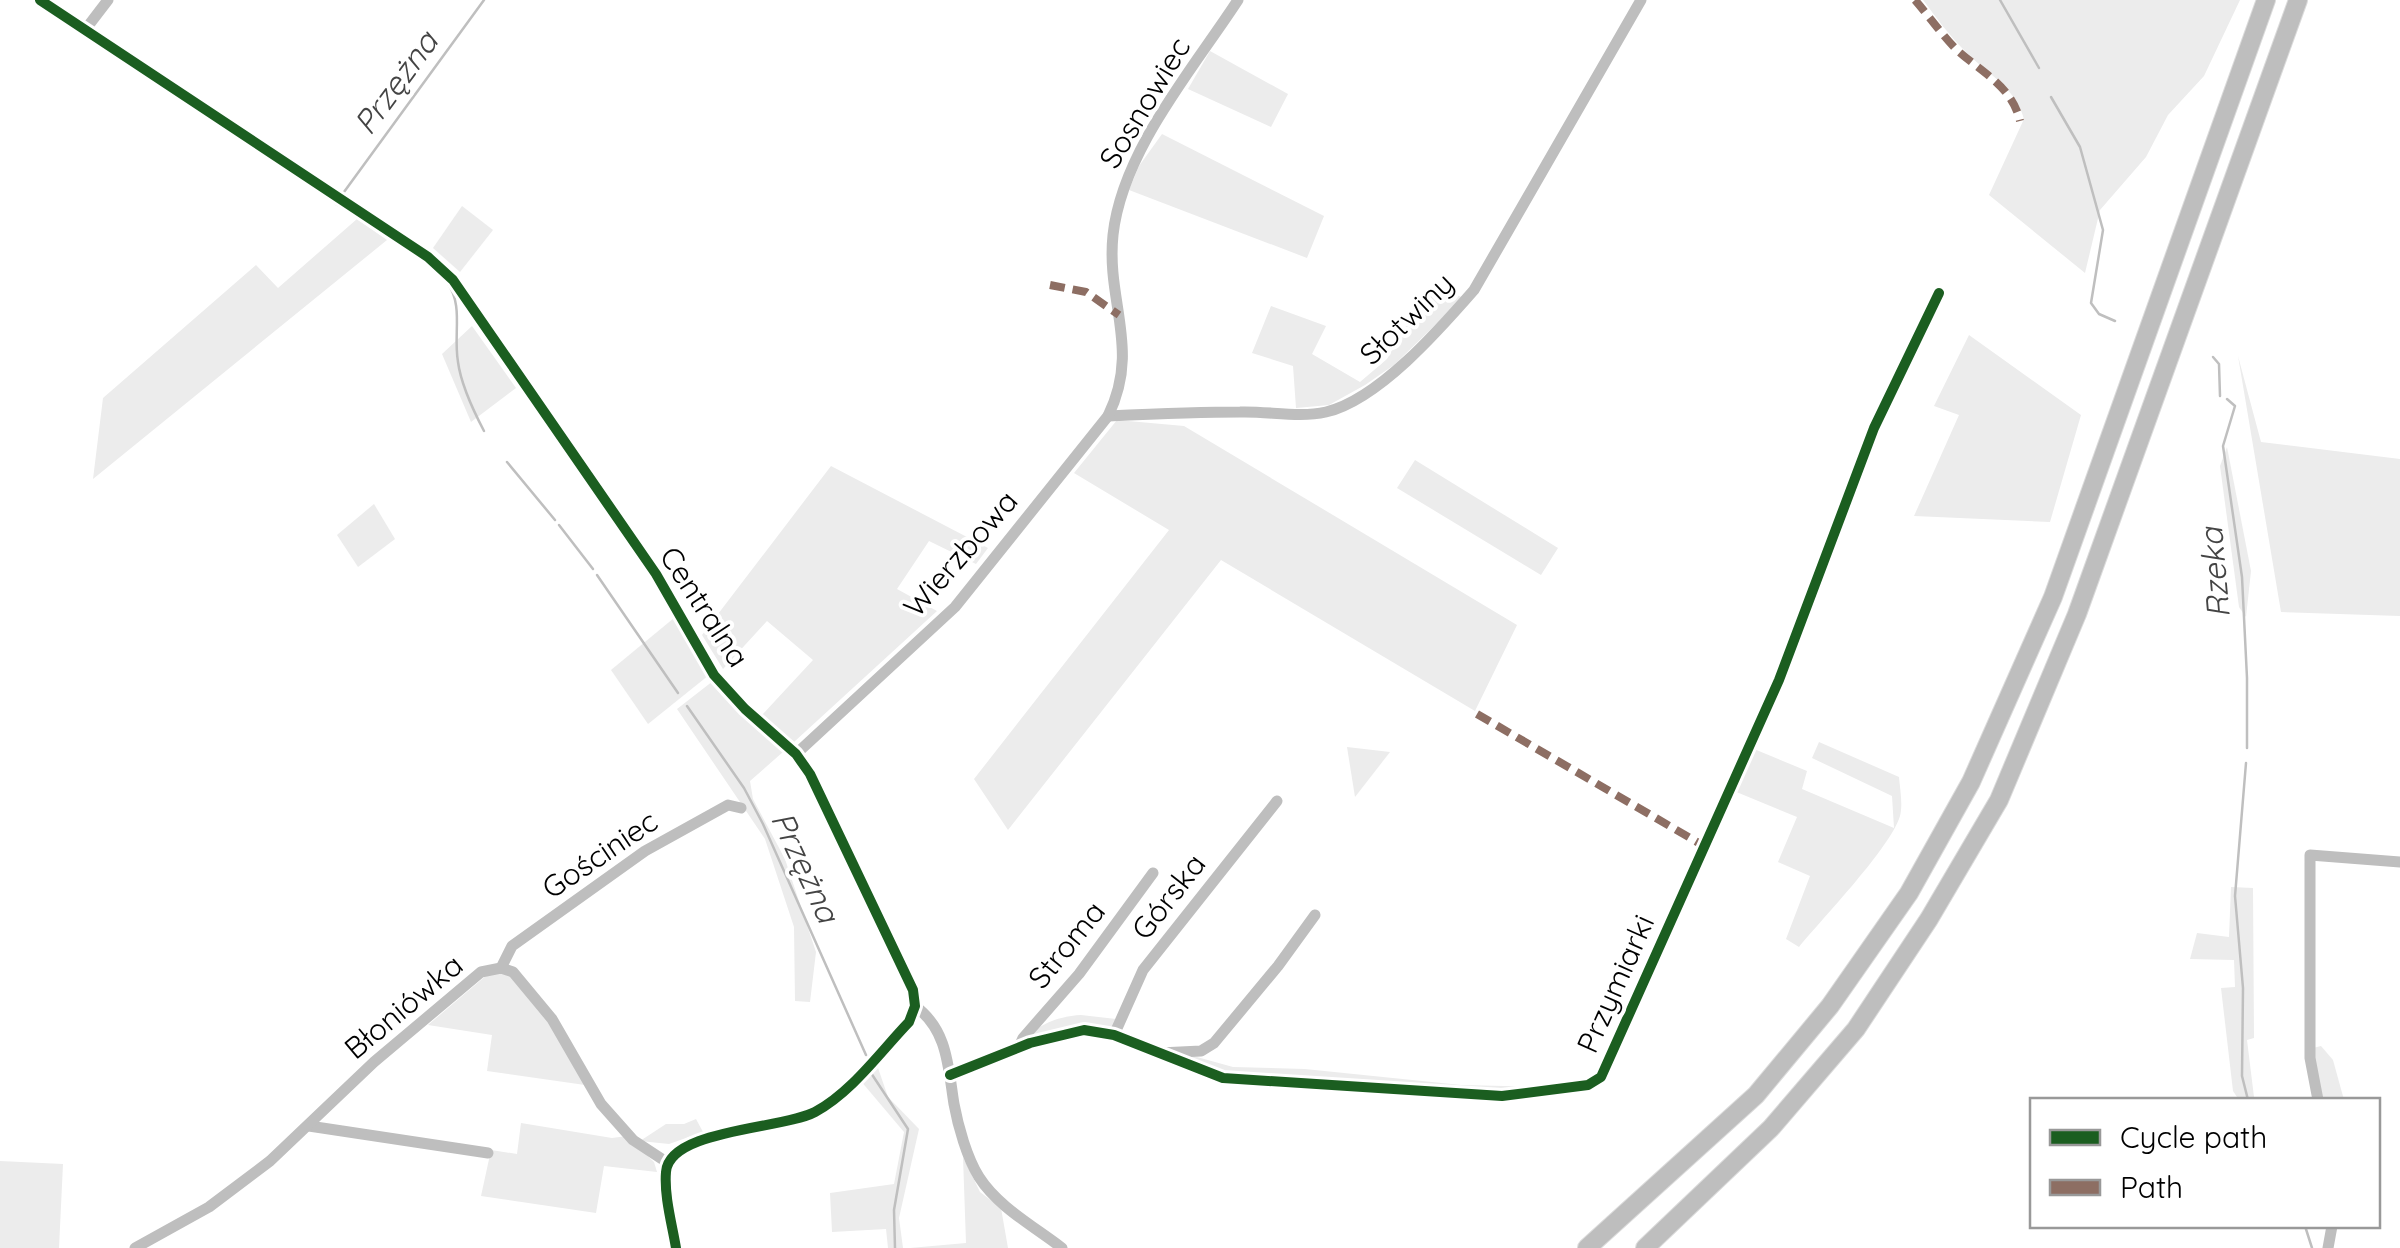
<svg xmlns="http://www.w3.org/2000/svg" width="2400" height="1248" font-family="Quicksand,sans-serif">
<rect width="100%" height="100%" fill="#fff"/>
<g fill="#ececec">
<path d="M1923 0H2240L2204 76 2168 115 2146 157 2100 210 2085 273 1989 195 2024 119C2015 86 1985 73 1963 49 1948 34 1935 16 1923 0Z"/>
<polygon points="1210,51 1288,94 1271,127 1188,89"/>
<polygon points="1162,134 1324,216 1307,258 1129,190 1139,166"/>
<polygon points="462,206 493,230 460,272 433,248"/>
<polygon points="357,219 387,240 93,479 103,398 256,265 278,288"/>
<polygon points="1439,285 1463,298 1394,365 1365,385 1329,405 1296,408 1293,366 1252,353 1271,306 1326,326 1312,354 1360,382 1387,359 1404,329"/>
<polygon points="472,326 516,388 471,422 442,354"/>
<polygon points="1969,335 2081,415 2050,522 1914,516 1959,415 1934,406"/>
<polygon points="2238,356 2261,442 2400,459 2400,616 2281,612"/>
<polygon points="1117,420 1184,426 1517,625 1475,711 1221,560 1008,830 974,779 1169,530 1074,473"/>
<polygon points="2227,447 2251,571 2246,617 2239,607 2220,466"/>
<polygon points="1415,460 1558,548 1541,575 1397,488"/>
<polygon points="831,466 988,548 976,564 929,541 897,589 937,611 794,742 762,715 813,660 767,621 723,669 702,635"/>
<polygon points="374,504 395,539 358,567 337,535"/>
<polygon points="674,618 709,675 648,724 611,670"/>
<polygon points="713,681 783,752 750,781 753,799 785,859 816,952 810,1002 795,1001 794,927 765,839 677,709"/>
<path d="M1819 742 1899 777C1900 789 1903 805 1900 816 1891 847 1822 919 1799 947L1786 939 1810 876 1778 862 1797 817 1734 791 1754 749 1807 771 1802 789 1894 828 1892 796 1812 758Z"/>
<polygon points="1347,747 1390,752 1355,797"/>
<polygon points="2231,887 2253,888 2254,1038 2247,1040 2254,1097 2237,1097 2233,1091 2221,988 2235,987 2234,960 2190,959 2197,933 2229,937"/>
<polygon points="509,973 545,1015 585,1085 487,1071 492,1035 428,1025 488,974"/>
<path d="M1081 1015 1116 1019 1111 1030C1083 1020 1054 1032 1027 1040 1037 1023 1062 1016 1081 1015Z"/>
<polygon points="2321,1046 2333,1060 2344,1100 2322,1100 2313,1048"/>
<polygon points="1167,1054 1197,1057 1233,1067 1305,1069 1461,1085 1544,1087 1497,1092 1224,1074"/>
<polygon points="877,1065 888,1097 919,1129 899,1218 903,1248 888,1248 886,1229 832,1232 830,1193 894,1184 904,1132 860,1080"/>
<polygon points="696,1119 703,1132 669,1144 640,1141 666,1124 684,1124"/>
<polygon points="521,1123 612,1138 627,1136 654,1162 657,1172 604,1166 596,1213 481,1196 491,1150 517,1154"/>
<polygon points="963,1157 980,1192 1001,1208 1008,1248 910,1248 966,1243"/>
<polygon points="0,1161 63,1164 59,1248 0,1248"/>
</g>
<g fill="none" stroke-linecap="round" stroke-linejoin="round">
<g stroke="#bfbfbf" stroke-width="2.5">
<polyline points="2000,0 2039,68"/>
<polyline points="2051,97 2080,147 2103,230 2091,303 2099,314 2115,321"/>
<polyline points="344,192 484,0"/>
<polyline points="336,204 352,213"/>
<path d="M447 282C464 306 453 334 458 362 461 385 473 410 484 431"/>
<polyline points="2213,357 2219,364 2220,396"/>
<polyline points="2227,399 2235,406 2223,446 2242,577 2247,678 2247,748"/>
<polyline points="507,462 555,520"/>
<polyline points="559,525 593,569"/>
<polyline points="597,575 678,693"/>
<polyline points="687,706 744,788 763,824 866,1055"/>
<polyline points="2246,763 2235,896 2243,988 2242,1076 2248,1100"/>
<polyline points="871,1073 908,1129 894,1210 895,1248"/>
<polyline points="2305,1226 2312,1248"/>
</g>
<g stroke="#dbdbdb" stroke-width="20">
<g id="highway">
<polyline points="1587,1248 1756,1095 1830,1006 1909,893 1971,782 2053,597 2266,0"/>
<polyline points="1645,1248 1771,1128 1856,1029 1929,919 1999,800 2077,614 2298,0"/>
</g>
</g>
<g stroke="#bebebe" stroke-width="11">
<path d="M40 0 428 257 453 280 656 574 714 675 745 709 796 754 810 774 913 990 915 1006 909 1022C881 1051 852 1092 815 1112 784 1129 669 1129 666 1172 664 1196 672 1224 676 1248"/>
<polyline points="85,30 108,0"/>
<path d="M1108 416C1152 414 1196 412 1240 412 1268 411 1299 418 1326 412 1378 400 1440 329 1474 290L1641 0"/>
<path d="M796 754 955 607 1108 416C1141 349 1106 302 1113 235 1122 151 1193 69 1238 0"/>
<polyline points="501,968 512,946 645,851 728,805 741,808"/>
<path d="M915 1006C948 1030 948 1067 954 1104 958 1126 967 1158 979 1177 998 1207 1035 1227 1062 1248"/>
<polyline points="1114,1035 1143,970 1277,801"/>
<polyline points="1019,1047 1023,1038 1079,974 1153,873"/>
<polyline points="1160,1053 1201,1051 1214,1043 1278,966 1315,915"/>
<polyline points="950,1075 1030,1043 1084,1030 1114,1035 1223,1078 1502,1096 1588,1085 1601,1077 1779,680 1874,428 1939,293"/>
<polyline points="2318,1100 2310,1058 2310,855 2400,862"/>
<polyline points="309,1126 488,1153"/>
<polyline points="135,1248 209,1207 270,1161 374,1062 481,972 501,968 513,972 552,1019 601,1104 633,1140 668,1163"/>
<polyline points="2328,1248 2332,1226"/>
</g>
<use href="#highway" stroke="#bebebe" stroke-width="18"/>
<g stroke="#8d6e63" stroke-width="8" stroke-dasharray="15 8" stroke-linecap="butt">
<path d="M1915 0C1929 16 1942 35 1957 50 1981 72 2012 86 2020 121"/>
<polyline points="1050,285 1086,292 1119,315"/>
<polyline points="1477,714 1704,846"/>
</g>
<g stroke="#fff" stroke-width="16">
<g id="cycleway">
<path d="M40 0 428 257 453 280 656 574 714 675 745 709 796 754 810 774 913 990 915 1006 909 1022C881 1051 852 1092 815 1112 784 1129 669 1129 666 1172 664 1196 672 1224 676 1248"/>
<polyline points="950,1075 1030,1043 1084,1030 1114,1035 1223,1078 1502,1096 1588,1085 1601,1077 1779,680 1874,428 1939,293"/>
</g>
</g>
<use href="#cycleway" stroke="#1b5e20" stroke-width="10"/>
</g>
<g text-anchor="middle" stroke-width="8" stroke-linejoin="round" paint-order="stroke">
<g font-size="30" fill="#000" stroke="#fff">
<text transform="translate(1145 103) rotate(-59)" y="10">Sosnowiec</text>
<text transform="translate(1407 319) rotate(-44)" y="10">Słotwiny</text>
<text transform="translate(961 554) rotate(-49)" y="10">Wierzbowa</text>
<text transform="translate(704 607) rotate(57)" y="10">Centralna</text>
<text transform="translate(600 855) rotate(-34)" y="10">Gościniec</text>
<text transform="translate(1169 897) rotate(-52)" y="10">Górska</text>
<text transform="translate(1067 945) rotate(-51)" y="10">Stroma</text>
<text transform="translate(1616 984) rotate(-66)" y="10">Przymiarki</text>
<text transform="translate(404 1007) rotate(-40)" y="10">Błoniówka</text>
</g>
<g font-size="32" font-style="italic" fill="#444" stroke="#fff">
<text transform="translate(396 83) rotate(-54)" y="11">Przężna</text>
<text transform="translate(2215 573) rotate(-95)" y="11">Rzeka</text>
<text transform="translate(805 867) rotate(65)" y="11">Przężna</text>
</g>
</g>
<rect x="2030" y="1098" width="350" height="130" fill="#ffffff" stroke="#999999" stroke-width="2.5"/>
<rect x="2050" y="1130" width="50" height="15" fill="#1b5e20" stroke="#999999" stroke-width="2.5"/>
<text x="2120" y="1148" font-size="30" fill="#000000">Cycle path</text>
<rect x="2050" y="1180" width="50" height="15" fill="#8d6e63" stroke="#999999" stroke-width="2.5"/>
<text x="2120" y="1198" font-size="30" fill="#000000">Path</text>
</svg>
